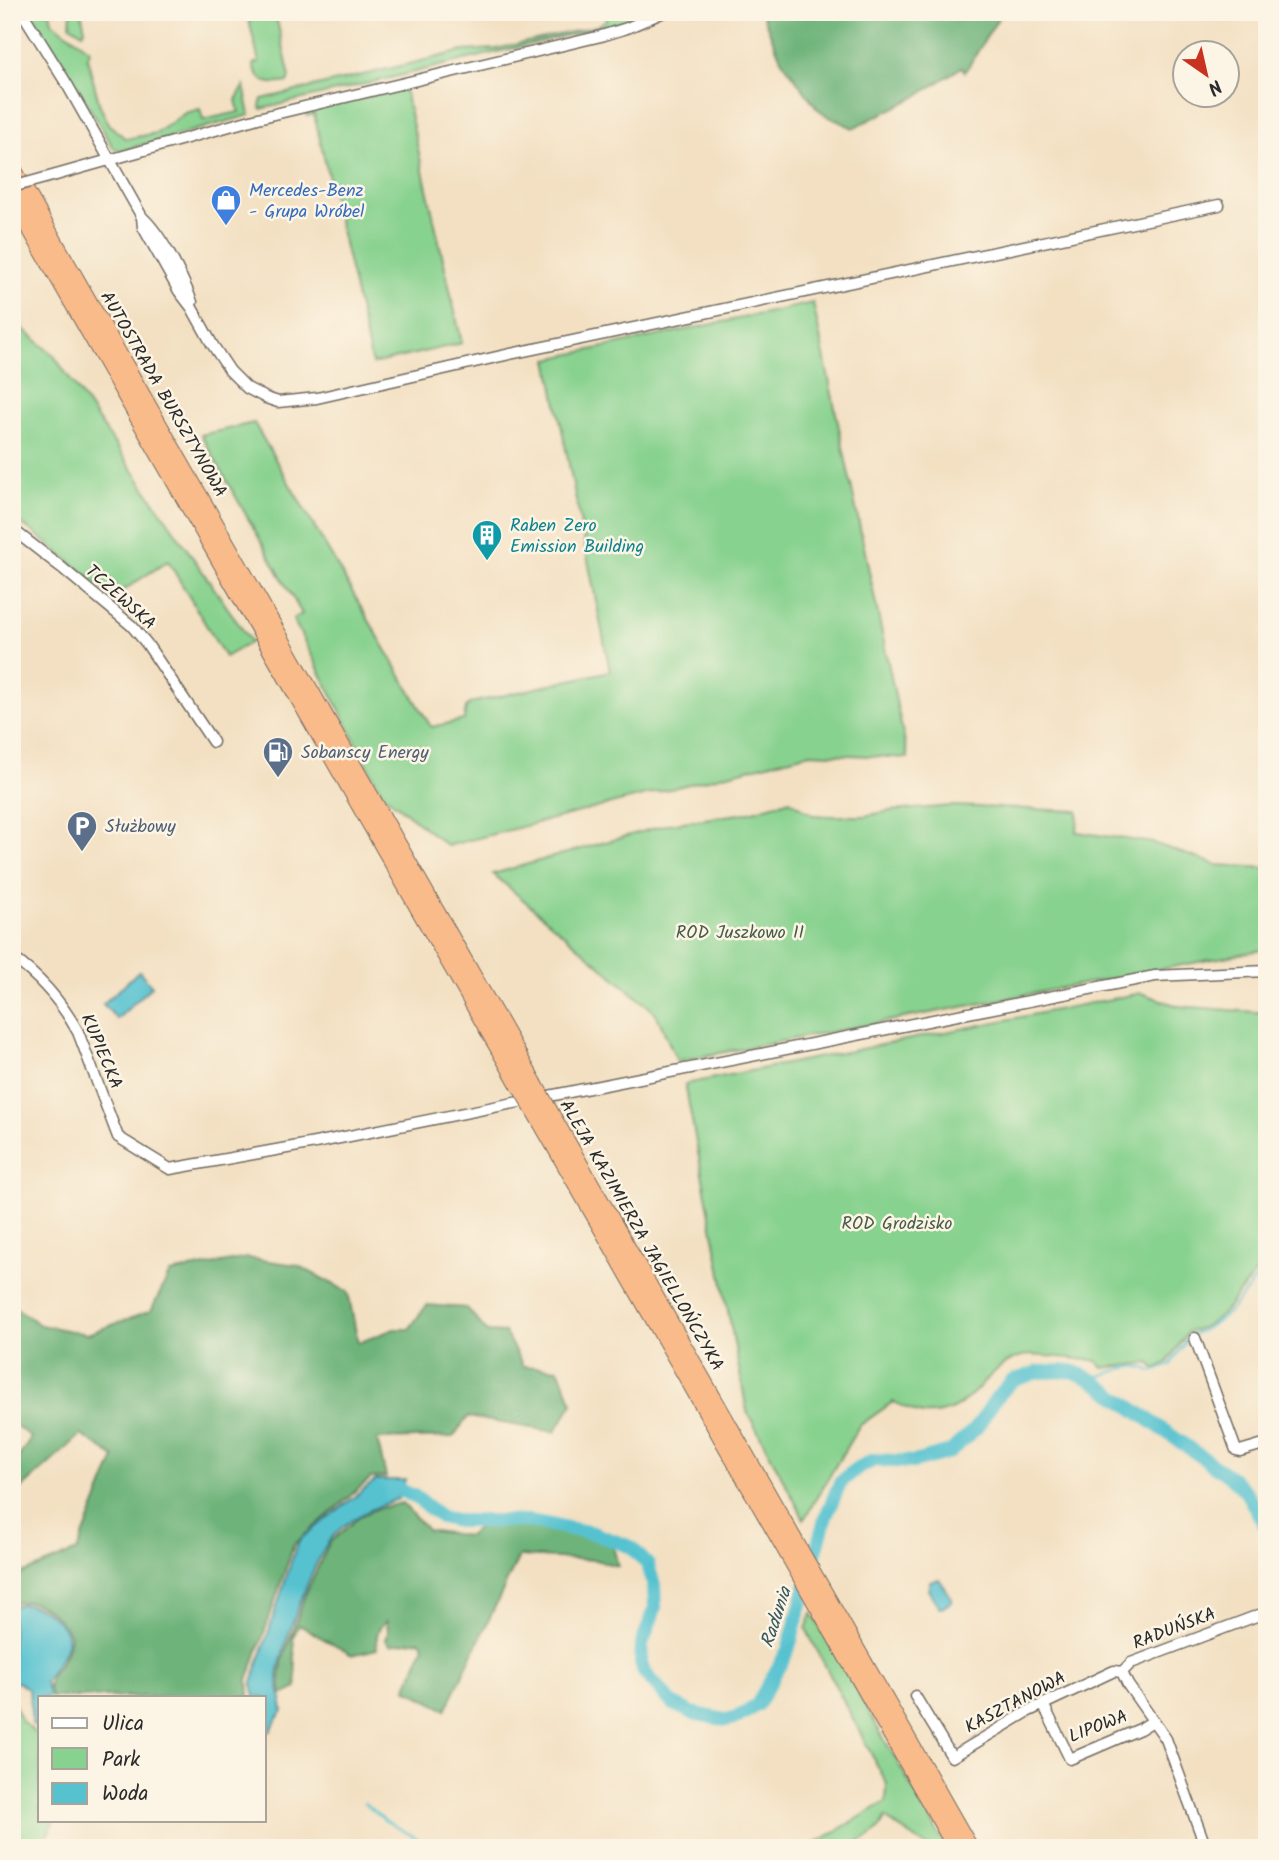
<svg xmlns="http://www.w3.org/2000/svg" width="1279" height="1860" font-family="Kalam,sans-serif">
<rect width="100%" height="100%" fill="#fcf5e5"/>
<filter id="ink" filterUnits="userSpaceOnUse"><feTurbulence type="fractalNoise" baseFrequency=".0143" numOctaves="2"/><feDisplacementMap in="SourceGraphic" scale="14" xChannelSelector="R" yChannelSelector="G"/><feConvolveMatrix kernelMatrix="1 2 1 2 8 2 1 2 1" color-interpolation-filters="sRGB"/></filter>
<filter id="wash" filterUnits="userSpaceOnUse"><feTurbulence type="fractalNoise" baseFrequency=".00686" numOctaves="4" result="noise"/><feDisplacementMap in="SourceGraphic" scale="28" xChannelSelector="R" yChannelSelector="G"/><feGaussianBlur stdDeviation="1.57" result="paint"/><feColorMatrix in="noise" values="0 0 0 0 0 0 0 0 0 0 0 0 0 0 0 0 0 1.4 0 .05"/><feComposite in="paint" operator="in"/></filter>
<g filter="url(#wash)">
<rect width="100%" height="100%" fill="#f3e0c2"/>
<g fill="#88d28f" stroke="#5a7e5d" stroke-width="2">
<polygon points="30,12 50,12 52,22 89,49 90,52 87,57 99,103 108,124 126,139 157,133 185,113 200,109 203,120 239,112 236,100 244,86 250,115 123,150 114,149 58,54"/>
<polygon points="71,12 81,12 85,29 83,33 70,25"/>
<path d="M247 12H275L290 77 288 82C270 85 258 84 253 64L259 62Z"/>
<polygon points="609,12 647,12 623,22 261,109 260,106 262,99 463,51 496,49 597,26 606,20"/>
<polygon points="404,87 462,343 372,364 314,114 307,116 306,112"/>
<polygon points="813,303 908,758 810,753 447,846 382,793 293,619 302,614 201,435 254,423 431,727 464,720 466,707 471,703 610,671 548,359"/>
<polygon points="12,319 54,356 251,642 225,657 168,561 113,597 32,531 12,518"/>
<polygon points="790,800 813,815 830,816 864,816 890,811 952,806 1078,811 1077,832 1153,843 1217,865 1267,868 1267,949 677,1061 656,1013 493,874 669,824 746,813"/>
<path d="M1141 993 1178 1006 1267 1013V1265C1261 1269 1254 1273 1250 1279 1231 1302 1221 1325 1188 1332L1167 1363 1156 1369 1149 1363 1103 1368 1097 1361C1082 1360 1034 1353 1022 1356 981 1367 972 1419 923 1414 914 1413 903 1406 893 1402L859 1426 804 1519 747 1411 685 1084Z"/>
<path d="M812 1613 946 1847V1848H929L885 1818C878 1836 859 1844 840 1845V1848H807L886 1802 887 1784 806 1629Z"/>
<polygon points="12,1699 22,1721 40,1737 40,1820 54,1820 43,1848 12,1848"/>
</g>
<g fill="#6eb47a" stroke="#4c7052" stroke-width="2">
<polygon points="761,12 1002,12 965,72 962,67 916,97 853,128 827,116 817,108 781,59"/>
<path d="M247 1258 297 1265 348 1292 358 1343 394 1329H409L427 1305 467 1308 487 1332 505 1333 523 1366 558 1369 573 1403 555 1432 468 1417 453 1437 377 1439 386 1477 371 1478 294 1544 248 1680 249 1697H51C44 1674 55 1675 64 1657 68 1650 69 1642 70 1635 59 1616 36 1594 12 1604V1578L77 1551 115 1457 81 1435 12 1497V1468L31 1437 12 1423V1305L40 1325 87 1334 151 1311 170 1273Z"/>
<path d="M402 1503 427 1530 468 1536 486 1522 529 1521 611 1538 618 1566 595 1560 519 1556 446 1710 406 1689 424 1646 420 1640 390 1645 386 1640 388 1633 387 1621C376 1628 376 1637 377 1649L352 1655 299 1625 293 1637 297 1688 282 1695 280 1677 283 1659 306 1593 329 1543 360 1516 376 1509Z"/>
</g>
<g fill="#56c2d0" stroke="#40767e" stroke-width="2">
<polygon points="139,971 152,986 117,1019 103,1004"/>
<path d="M376 1480H405L398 1499C372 1508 346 1519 329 1541 314 1561 278 1655 278 1679 279 1689 282 1701 283 1711L276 1720 271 1731 264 1732V1697H255L252 1683 297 1544 303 1537Z"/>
<polygon points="939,1579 952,1598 951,1602 942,1608 940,1608 928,1590 930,1582"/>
<path d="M21 1604C34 1605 42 1608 52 1616 85 1641 57 1658 45 1682L50 1697H40V1732L32 1723 29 1690 18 1682 13 1683 12 1680V1607Z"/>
</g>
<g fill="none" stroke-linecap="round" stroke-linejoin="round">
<g stroke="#56c2d0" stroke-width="2.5">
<path d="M1091 1379C1110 1374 1135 1359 1152 1372L1170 1365 1190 1335C1207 1330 1225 1317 1237 1303 1248 1290 1252 1280 1267 1268"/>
<polyline points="364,1803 386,1821 435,1848"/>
</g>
<polyline stroke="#56c2d0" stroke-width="14" points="385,1492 400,1490 414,1496 441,1517 457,1521 529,1521 593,1533 631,1547 648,1565 654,1585 655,1608 642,1644 641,1663 644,1672 672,1703 692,1713 726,1720 738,1717 757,1705 788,1650 826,1516 840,1483 856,1469 874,1460 914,1462 950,1452 977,1427 996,1398 1012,1381 1038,1372 1072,1371 1091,1379 1233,1479 1246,1492 1267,1529"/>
</g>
</g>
<g filter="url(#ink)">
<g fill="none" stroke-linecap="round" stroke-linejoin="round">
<g stroke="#716a60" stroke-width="13">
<g id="minor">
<path d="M22 12 68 86 142 217C162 235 182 276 192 302"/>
<polyline points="56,175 258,118 601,36 627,28 664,12"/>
<polyline points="142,217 143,227 179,291 192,308 212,344 230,371 247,388 266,398 278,402 317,398 510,354 1219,205"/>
<polyline points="12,529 61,567 132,626 147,644 213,742"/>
<path d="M12 957C40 977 61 1001 78 1032L118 1137 170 1169 315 1143 519 1102"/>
<polyline points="549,1096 1155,976 1267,971"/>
<polyline points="1195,1338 1236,1450 1240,1451 1267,1443"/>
<polyline points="1122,1672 1128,1685 1166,1739 1206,1848"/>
<polyline points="1122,1672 1131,1663 1267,1612"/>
<polyline points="915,1696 952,1757 1029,1711 1114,1671 1122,1672"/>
<polyline points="1043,1704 1070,1759 1140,1729 1153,1721"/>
</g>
</g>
<g stroke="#716a60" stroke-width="18">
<g id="highway">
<polyline points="12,167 534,1083"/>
<polyline points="12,197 520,1086"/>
<polyline points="555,1121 970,1848"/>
<polyline points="542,1124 956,1848"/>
</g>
</g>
<use href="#minor" stroke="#fff" stroke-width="10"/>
<use href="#highway" stroke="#fabb8b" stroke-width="16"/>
<g stroke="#716a60" stroke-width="13" stroke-linecap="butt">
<polyline id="minor-bridge" points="12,187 56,175"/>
</g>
<g stroke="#716a60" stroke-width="18" stroke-linecap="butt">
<g id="highway-bridge">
<polyline points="534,1083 555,1121"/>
<polyline points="520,1086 542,1124"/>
</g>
</g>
<use href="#minor-bridge" stroke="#fff" stroke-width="10"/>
<use href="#highway-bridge" stroke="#fabb8b" stroke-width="16"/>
</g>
</g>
<defs>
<g id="shop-pin" transform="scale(1.575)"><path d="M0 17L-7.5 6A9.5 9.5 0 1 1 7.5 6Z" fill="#3f7fe0" stroke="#fcf5e5"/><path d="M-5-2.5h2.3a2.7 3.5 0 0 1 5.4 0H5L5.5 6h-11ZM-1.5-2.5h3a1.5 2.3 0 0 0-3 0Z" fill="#fff"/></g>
<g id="building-pin" transform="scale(1.575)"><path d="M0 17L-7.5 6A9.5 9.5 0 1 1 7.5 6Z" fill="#0f9aa8" stroke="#fcf5e5"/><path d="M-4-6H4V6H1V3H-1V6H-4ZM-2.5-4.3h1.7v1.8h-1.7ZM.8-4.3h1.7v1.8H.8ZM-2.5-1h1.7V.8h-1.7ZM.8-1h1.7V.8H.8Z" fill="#fff"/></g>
<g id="fuel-pin" transform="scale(1.575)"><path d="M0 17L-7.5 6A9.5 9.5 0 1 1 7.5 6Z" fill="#5c6f8a" stroke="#fcf5e5"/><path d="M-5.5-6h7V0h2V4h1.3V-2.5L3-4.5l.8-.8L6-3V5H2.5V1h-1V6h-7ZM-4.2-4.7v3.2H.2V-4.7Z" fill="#fff"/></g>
<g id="parking-pin" transform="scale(1.575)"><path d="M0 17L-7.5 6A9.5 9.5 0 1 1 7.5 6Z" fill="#5c6f8a" stroke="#fcf5e5"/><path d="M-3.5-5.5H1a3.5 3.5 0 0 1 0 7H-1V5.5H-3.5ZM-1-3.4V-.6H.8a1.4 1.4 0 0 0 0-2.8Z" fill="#fff"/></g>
</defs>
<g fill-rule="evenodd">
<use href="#shop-pin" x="226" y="200"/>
<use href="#building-pin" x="487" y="535"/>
<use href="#fuel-pin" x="278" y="752"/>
<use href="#parking-pin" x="82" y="826"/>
</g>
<g text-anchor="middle" stroke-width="5" stroke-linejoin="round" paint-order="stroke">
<g font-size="18" fill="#366cbe" stroke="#fcf5e5" text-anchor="start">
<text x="249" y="196">Mercedes-Benz<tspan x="249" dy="21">- Grupa Wróbel</tspan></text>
</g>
<g font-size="18" fill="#2b2b2b" stroke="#fcf5e5">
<text transform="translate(164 394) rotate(60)" y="6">AUTOSTRADA BURSZTYNOWA</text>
<text transform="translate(121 597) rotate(42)" y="6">TCZEWSKA</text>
<text transform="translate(102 1051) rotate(67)" y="6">KUPIECKA</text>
<text transform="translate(642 1235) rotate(60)" y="6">ALEJA KAZIMIERZA JAGIELLOŃCZYKA</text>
<text transform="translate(1174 1628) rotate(-21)" y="6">RADUŃSKA</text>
<text transform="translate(1015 1702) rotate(-28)" y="6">KASZTANOWA</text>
<text transform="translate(1098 1726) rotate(-21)" y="6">LIPOWA</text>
</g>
<g font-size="18" fill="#0d838f" stroke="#fcf5e5" text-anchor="start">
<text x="510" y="531">Raben Zero<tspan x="510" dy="21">Emission Building</tspan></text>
</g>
<g font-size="18" fill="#4e5e75" stroke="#fcf5e5" text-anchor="start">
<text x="301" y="758">Sobanscy Energy</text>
<text x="105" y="832">Służbowy</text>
</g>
<g font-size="18" fill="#475d49" stroke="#fcf5e5">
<text x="740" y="938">ROD Juszkowo II</text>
<text x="897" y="1229">ROD Grodzisko</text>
</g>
<g font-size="19" font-style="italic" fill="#38585d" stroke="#fcf5e5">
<text transform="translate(775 1617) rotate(-72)" y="7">Radunia</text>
</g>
</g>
<rect width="1279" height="1860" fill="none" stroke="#fcf5e5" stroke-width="42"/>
<rect x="38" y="1696" width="228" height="126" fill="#fcf5e5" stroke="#a8a49b" stroke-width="2"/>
<rect x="52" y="1718" width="35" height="10" fill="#ffffff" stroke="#a8a49b" stroke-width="2"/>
<text x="102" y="1730" font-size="21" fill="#2b2b2b">Ulica</text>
<rect x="52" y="1748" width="35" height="21" fill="#88d28f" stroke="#a8a49b" stroke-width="2"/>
<text x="102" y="1766" font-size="21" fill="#2b2b2b">Park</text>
<rect x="52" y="1783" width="35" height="21" fill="#56c2d0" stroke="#a8a49b" stroke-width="2"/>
<text x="102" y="1800" font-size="21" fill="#2b2b2b">Woda</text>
<g transform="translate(1206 74) rotate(146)"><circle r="33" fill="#fcf5e5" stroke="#a8a49b" stroke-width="2"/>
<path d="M0-5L12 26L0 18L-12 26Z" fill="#c8321e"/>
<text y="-10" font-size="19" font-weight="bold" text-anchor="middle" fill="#2b2b2b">N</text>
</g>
</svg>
